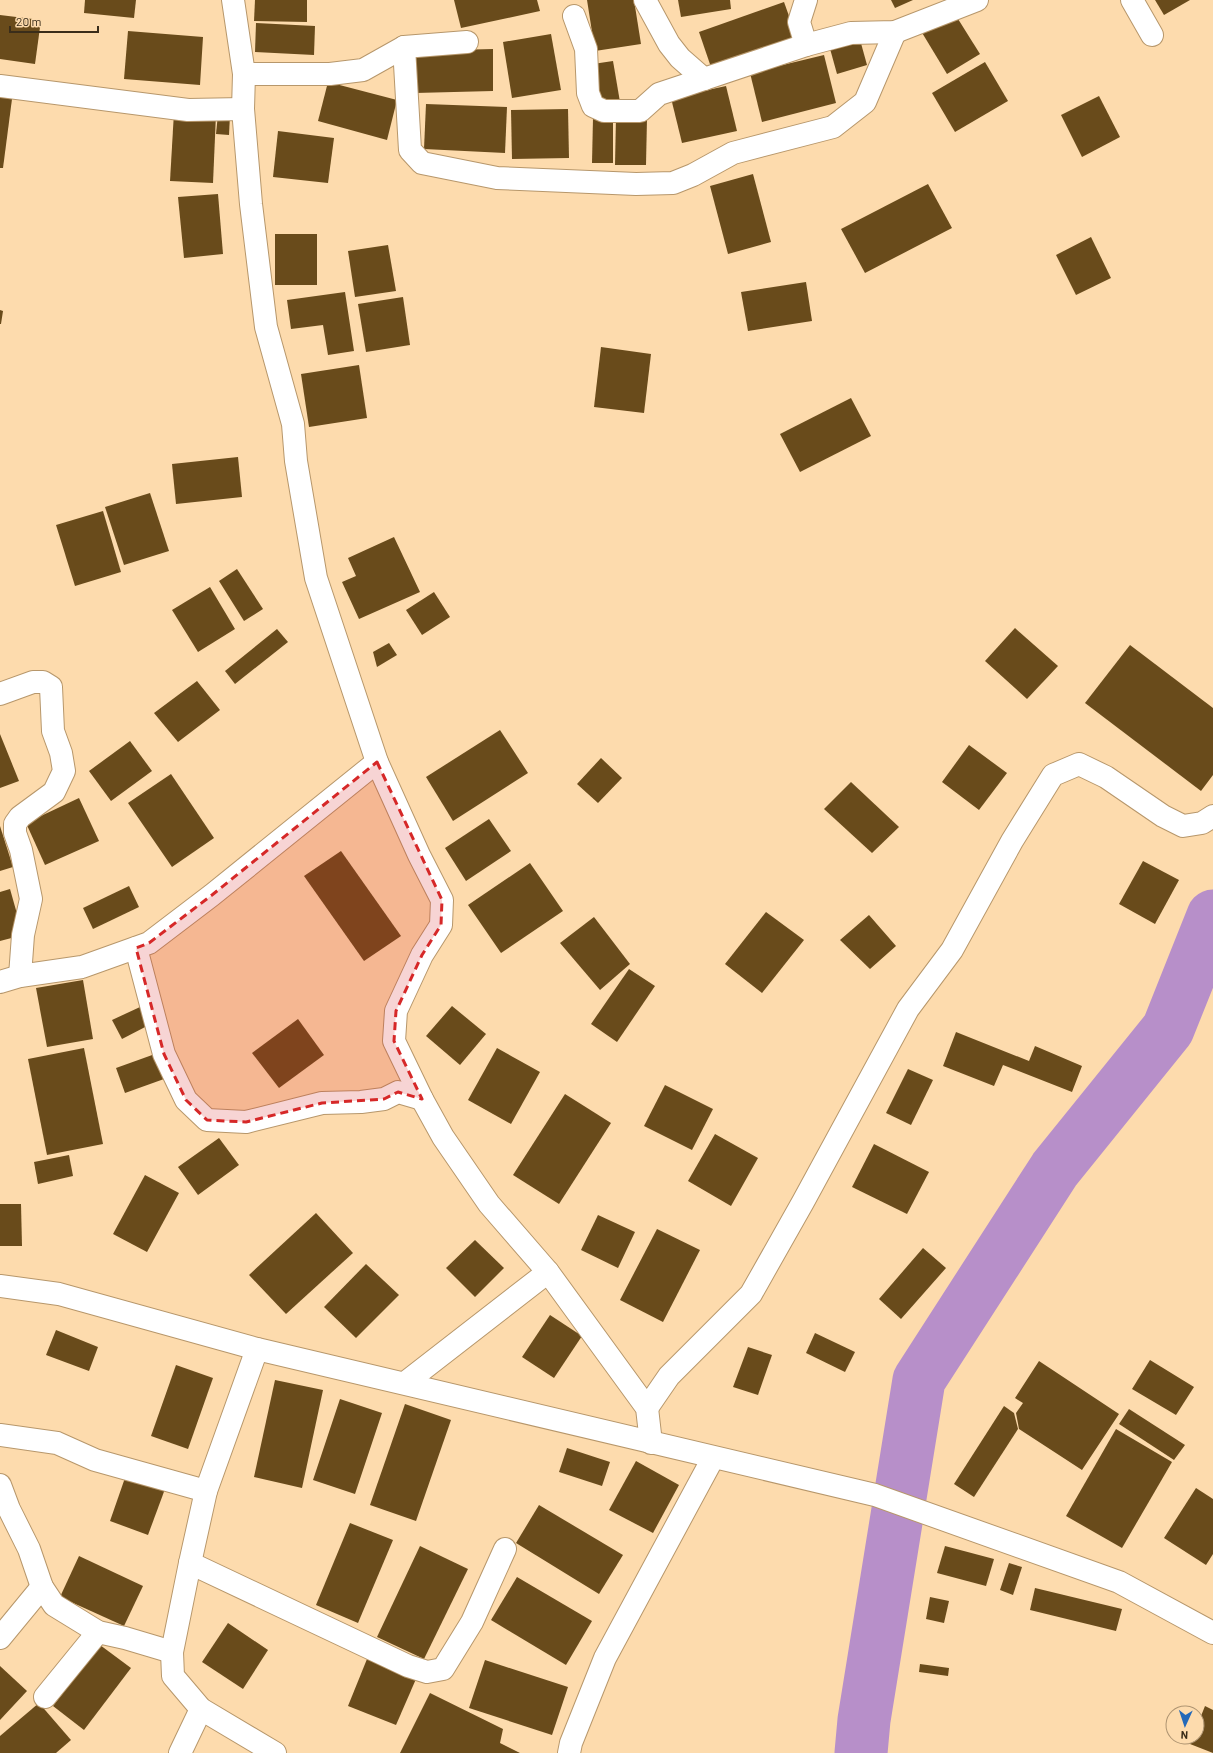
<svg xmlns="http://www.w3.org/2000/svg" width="1213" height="1753" font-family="Barlow,sans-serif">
<rect width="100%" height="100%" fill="#fddbad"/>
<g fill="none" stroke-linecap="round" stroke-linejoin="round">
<polyline stroke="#b78fc9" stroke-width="53" points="861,1753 864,1720 919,1380 1055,1169 1168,1029 1213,916"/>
</g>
<g fill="#694b1b">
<polygon points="85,0 136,0 134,18 84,13"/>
<polygon points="255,0 307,0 307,22 254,21"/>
<polygon points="454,0 537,0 540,11 461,28"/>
<polygon points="587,0 634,0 641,44 595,51"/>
<polygon points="678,0 730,0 731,9 681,17"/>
<polygon points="891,0 913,0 895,8"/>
<polygon points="1155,0 1190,0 1164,15"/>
<polygon points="784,2 799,44 713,73 699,32"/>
<polygon points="953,11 980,54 947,74 921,31"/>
<polygon points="0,15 41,20 35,64 0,59"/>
<polygon points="256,23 315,26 314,55 255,52"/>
<polygon points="128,31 203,37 200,85 124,79"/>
<polygon points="551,34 561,90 512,98 503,42"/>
<polygon points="859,36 867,65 837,74 829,45"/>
<polygon points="493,49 493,91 415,93 414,51"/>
<polygon points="824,55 836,103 762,122 750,73"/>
<polygon points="613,61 620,102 601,105 593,64"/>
<polygon points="985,62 1008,101 955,132 932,93"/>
<polygon points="328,82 397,100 387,140 318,121"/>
<polygon points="726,86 737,131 682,143 671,98"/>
<polygon points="1099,96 1120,137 1082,157 1061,115"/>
<polygon points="0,97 12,99 3,168 0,168"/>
<polygon points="426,104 507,107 505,153 424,149"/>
<polygon points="568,109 569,158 512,159 511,110"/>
<polygon points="174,112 216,114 213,183 170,181"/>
<polygon points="218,114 230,115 229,135 216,134"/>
<polygon points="616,117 647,118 646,165 615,165"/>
<polygon points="593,118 613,118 613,163 592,163"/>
<polygon points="278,131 334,138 328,183 273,177"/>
<polygon points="753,174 771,242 728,254 710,186"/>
<polygon points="928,184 952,228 865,273 841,229"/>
<polygon points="218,194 223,254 184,258 178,197"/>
<rect x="275" y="234" width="42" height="51"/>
<polygon points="1091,237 1111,278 1076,295 1056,255"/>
<polygon points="388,245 396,291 355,297 348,251"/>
<polygon points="806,282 812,321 748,331 741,292"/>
<polygon points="345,292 354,351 328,355 323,325 291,329 287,300"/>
<polygon points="403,297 410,345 366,352 358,304"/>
<polygon points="0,310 3,311 1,324 0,324"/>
<polygon points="601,347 651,354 644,413 594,407"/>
<polygon points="359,365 367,418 309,427 301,374"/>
<polygon points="851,398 871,436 800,472 780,434"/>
<polygon points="238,457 242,497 176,504 172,464"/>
<polygon points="150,493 169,551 124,565 105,507"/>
<polygon points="103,511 121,572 75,586 56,525"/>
<polygon points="394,537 420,592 359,619 342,582 356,576 348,558"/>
<polygon points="237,569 263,609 244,621 219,581"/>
<polygon points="210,587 235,629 198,652 172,610"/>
<polygon points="434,592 450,617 422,635 406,610"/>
<polygon points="1015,628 1058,666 1027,699 985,661"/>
<polygon points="277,629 288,642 235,684 225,671"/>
<polygon points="389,643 397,655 377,667 373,652"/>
<polygon points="1130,645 1213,708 1213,775 1201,791 1085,703"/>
<polygon points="197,681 220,710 178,742 154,713"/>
<polygon points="500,730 528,773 453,821 426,777"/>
<polygon points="0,734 19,781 0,788"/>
<polygon points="130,741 152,771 111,801 89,771"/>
<polygon points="969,745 1007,773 979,810 942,782"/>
<polygon points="601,758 622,778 598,803 577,784"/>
<polygon points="171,774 214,838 172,867 128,803"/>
<polygon points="851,782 899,827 872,853 824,809"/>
<polygon points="79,798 99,841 45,865 26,823"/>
<polygon points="489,819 511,851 466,881 445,848"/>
<polygon points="0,826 13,867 0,871"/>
<polygon points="341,851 401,936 364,961 304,876"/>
<polygon points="1143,861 1179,880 1155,924 1119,904"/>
<polygon points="530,863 563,911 501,953 468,905"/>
<polygon points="129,886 139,907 93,929 83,908"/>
<polygon points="10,889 23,935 0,941 0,892"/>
<polygon points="766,912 804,940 762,993 725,964"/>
<polygon points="869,915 896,946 870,969 840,940"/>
<polygon points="594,917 630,964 600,990 560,943"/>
<polygon points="629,969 655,986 617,1042 591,1024"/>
<polygon points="83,980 93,1039 47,1047 36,988"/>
<polygon points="452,1006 486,1034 460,1065 426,1036"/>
<polygon points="140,1007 149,1025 122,1039 112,1020"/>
<polygon points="298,1019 324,1055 279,1088 252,1053"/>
<polygon points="956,1032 1029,1061 1035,1046 1082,1066 1072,1092 1003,1065 994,1086 943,1066"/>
<polygon points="84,1048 103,1144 47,1155 28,1059"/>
<polygon points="497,1048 540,1072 511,1124 468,1100"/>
<polygon points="155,1054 164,1079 125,1093 116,1068"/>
<polygon points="908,1069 933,1080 911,1125 886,1113"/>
<polygon points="665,1085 713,1109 692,1150 644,1126"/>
<polygon points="565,1094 611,1123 559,1204 513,1175"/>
<polygon points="715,1134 758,1158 731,1206 688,1181"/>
<polygon points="219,1138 239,1165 198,1195 178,1167"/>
<polygon points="874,1144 929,1172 907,1214 852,1187"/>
<polygon points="69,1155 73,1176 38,1184 34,1162"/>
<polygon points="145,1175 179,1193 147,1252 113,1234"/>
<polygon points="0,1204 21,1204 22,1246 0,1246"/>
<polygon points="316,1213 353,1253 286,1314 249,1275"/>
<polygon points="598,1215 635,1232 618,1268 581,1250"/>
<polygon points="657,1229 700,1250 663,1322 620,1300"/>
<polygon points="475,1240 504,1268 475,1297 446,1268"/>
<polygon points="923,1248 946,1268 901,1319 879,1299"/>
<polygon points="366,1264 399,1295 356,1338 324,1307"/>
<polygon points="550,1315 582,1336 554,1378 522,1357"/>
<polygon points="56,1330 98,1347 89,1371 46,1355"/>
<polygon points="815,1333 855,1352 845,1372 806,1353"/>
<polygon points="748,1347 772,1355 758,1395 733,1387"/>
<polygon points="1150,1360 1194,1387 1176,1415 1132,1389"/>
<polygon points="1039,1361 1119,1414 1082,1470 1019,1429 1016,1413 1023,1403 1015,1398"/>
<polygon points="176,1365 213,1378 188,1449 151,1436"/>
<polygon points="275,1380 323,1390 302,1488 254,1477"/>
<polygon points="340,1399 382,1413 355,1494 313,1480"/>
<polygon points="405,1404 451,1420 416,1521 370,1505"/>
<polygon points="1004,1406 1014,1413 1018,1429 974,1497 954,1484"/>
<polygon points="1129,1409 1185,1445 1174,1460 1119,1424"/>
<polygon points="1116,1429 1172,1462 1122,1548 1066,1516"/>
<polygon points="567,1448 610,1462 602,1486 559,1472"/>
<polygon points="636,1461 679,1485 653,1533 609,1510"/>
<polygon points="126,1475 165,1489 148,1535 110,1521"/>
<polygon points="1196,1488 1213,1499 1213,1554 1206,1565 1164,1538"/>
<polygon points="539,1505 623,1555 599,1594 516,1543"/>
<polygon points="350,1523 393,1540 358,1623 316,1605"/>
<polygon points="420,1546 468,1569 424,1659 377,1637"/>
<polygon points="945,1546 994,1559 986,1586 937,1573"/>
<polygon points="79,1556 143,1586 124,1626 60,1597"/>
<polygon points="1009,1563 1022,1567 1013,1595 1000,1590"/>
<polygon points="517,1577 592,1621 566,1665 491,1620"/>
<polygon points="1035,1588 1122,1609 1116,1631 1030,1610"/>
<polygon points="930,1597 949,1601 944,1623 926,1619"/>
<polygon points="228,1623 268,1650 243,1689 202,1662"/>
<polygon points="100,1645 131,1668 84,1730 53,1706"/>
<polygon points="367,1659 416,1679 396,1725 348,1706"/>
<polygon points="485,1660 568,1687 552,1735 469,1708"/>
<polygon points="920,1664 949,1668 948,1676 919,1672"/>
<polygon points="0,1666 27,1691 0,1720"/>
<polygon points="430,1693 503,1729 500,1743 520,1753 400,1753"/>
<polygon points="39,1703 71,1740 56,1753 0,1753 0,1736"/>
<polygon points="1205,1706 1213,1710 1213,1753 1190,1744 1192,1737 1197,1737 1197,1726"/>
</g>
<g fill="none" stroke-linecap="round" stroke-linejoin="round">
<g stroke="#b7976b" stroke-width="24">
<g id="minor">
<polyline points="233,0 244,74 243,109 251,204 266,327 293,424 296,461 316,578 377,762 419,855 442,900 441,925 422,955 396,1011 394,1041 422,1099 443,1137 489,1204 548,1272 647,1408 651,1443"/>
<polyline points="645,0 669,44 680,58 704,79"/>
<polyline points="806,0 799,22 806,45"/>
<polyline points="1132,0 1152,35"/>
<polyline points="574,16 586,49 588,93 593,106 604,111 640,111 659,94 806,45 851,33 895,32 977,0"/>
<polyline points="404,47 410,150 422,163 497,178 636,184 673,183 693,175 733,153 833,127 865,102 895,32"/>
<polyline points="244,74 330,74 363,70 404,47 467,42"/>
<polyline points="0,86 188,110 243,109"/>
<polyline points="0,694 33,682 43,682 51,687 53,731 61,753 64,771 54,792 20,817 15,824 15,833 21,850 31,899 23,935 20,976"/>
<polyline points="136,948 164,1054 186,1100 207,1120 246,1122 322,1103 361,1102 384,1099 398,1092 422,1099"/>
<polyline points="0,982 20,976 82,967 149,943 212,895 377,762"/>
<polyline points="257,1349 206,1491 190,1563 172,1652 173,1676 201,1709 275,1753"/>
<polyline points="405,1383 548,1272"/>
<polyline points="647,1408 669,1376 751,1294 803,1202 908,1009 952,950 1012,841 1053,775 1079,764 1106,777 1163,816 1183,826 1202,823 1213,816"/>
<polyline points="0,1435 57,1443 95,1460 206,1491"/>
<polyline points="0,1485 9,1509 29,1549 42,1587 54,1605 98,1632 125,1638 172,1652"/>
<polyline points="190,1563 408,1666 427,1672 443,1669 472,1622 505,1549"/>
<polyline points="0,1638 42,1587"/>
<polyline points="45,1697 98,1632"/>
<polyline points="180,1753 201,1709"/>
<polyline points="569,1753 571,1743 605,1658 713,1458"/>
</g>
</g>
<g stroke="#b7976b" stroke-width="24">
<polyline id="tertiary" points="0,1286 59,1294 257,1349 875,1495 1119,1582 1213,1633"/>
</g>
<use href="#minor" stroke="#fff" stroke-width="22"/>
<use href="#tertiary" stroke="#fff" stroke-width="22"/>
</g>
<path fill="#d62828" fill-opacity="0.2" stroke="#d62828" stroke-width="3" stroke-dasharray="8 5" stroke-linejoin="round" d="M377 762 442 900 441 925 422 955 396 1011 394 1041 422 1099 398 1092 384 1099 322 1103 246 1122 207 1120 186 1100 164 1054 136 948 149 943 212 895Z"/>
<g transform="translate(1185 1725) rotate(183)"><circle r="19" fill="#fddbad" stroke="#af9572"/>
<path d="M0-3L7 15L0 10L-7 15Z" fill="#2469b9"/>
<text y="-6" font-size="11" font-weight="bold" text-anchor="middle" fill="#3a2d1a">N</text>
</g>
<path d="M10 26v6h88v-6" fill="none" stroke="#3a2d1a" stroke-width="2"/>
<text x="16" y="26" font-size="12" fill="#3a2d1a" stroke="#fddbad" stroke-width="3" paint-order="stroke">20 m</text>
</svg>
